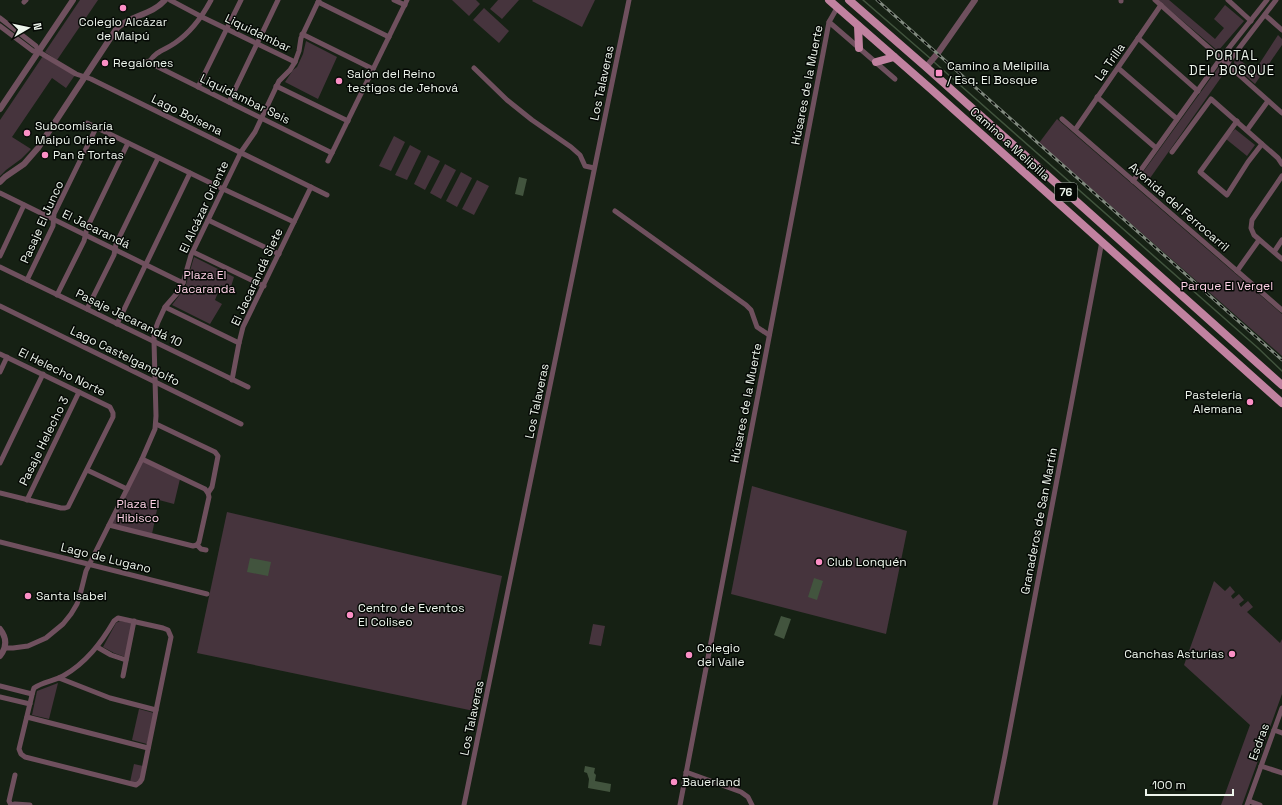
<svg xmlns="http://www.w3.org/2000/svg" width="1282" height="805" font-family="'Space Grotesk',sans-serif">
<rect width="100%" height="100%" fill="#162114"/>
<g fill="#46343d">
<polygon points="80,0 98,0 57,60 45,52"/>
<polygon points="452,0 476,0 480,4 469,16"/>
<polygon points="498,0 519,0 502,19 490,9"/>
<polygon points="533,0 595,0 582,27 532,1"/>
<polygon points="1158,0 1169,0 1215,39 1224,28 1214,19 1225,5 1244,21 1218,51"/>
<polygon points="484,8 509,31 499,43 473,20"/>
<polygon points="1278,35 1282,39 1282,45 1255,84 1235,66 1234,62 1237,57 1254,72"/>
<polygon points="306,41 337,57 318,99 285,82 293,70 297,67 303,54"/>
<polygon points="43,56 75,75 66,88 52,78 12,137 31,149 21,159 6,170 0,176 0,120"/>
<polygon points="1221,64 1227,69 1148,181 1141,175"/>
<polygon points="1057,119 1282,314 1282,356 1039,143"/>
<polygon points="1235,129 1255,145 1247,156 1226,139"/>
<polygon points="394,136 405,142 391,171 379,166"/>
<polygon points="410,145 421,151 407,180 395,175"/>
<polygon points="428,155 440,161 425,190 414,184"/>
<polygon points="445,164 456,170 441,199 430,193"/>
<polygon points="461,172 472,178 457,207 446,201"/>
<polygon points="477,180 489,186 474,215 462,209"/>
<polygon points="194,257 234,277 230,290 221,285 215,300 222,304 210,324 172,305 185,288"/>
<polygon points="142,460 180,479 174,504 159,500 152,534 111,524"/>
<polygon points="752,486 907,531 886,634 731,594"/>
<polygon points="227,512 502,576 474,711 197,653"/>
<polygon points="1214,581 1225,591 1230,586 1235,592 1231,596 1233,599 1239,594 1244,600 1239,604 1241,607 1248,601 1253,607 1247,612 1280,643 1282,639 1282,694 1242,805 1221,805 1250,725 1184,665"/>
<polygon points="120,621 132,623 125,657 114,653 103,647 116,623"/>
<polygon points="593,624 605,626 601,646 589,644"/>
<polygon points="58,683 49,719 32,715 37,691"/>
<polygon points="139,709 154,713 147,744 132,740"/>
<polygon points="134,764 143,766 140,779 136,782 130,782"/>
</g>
<g fill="#42543e">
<polygon points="519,177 527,179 523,196 515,194"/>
<polygon points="250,558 271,562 268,576 247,572"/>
<polygon points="814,578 823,581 817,600 808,597"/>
<polygon points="781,616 791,619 784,639 774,635"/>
<polygon points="585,766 595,768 594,773 596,775 595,781 611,784 610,792 588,788 589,779 587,773 584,772"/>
</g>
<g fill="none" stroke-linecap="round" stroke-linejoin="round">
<g stroke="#42543e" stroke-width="1.5">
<polyline points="863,0 931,59"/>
<polyline points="934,62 1258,348 1282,371"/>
</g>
<g stroke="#6f505e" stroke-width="5">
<polyline points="170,0 202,17 295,62"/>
<polyline points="394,0 405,5"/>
<polyline points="1155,0 1282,113"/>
<polyline points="1228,0 1251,21"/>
<polyline points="1121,1 1121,0"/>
<polyline points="24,2 26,0"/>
<polyline points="318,2 389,37"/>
<polyline points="1265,15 1282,30"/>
<polyline points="0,18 36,46 39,52"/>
<polyline points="829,22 895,79"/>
<polyline points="0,26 33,51 39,52 76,74 91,79 327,195"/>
<polyline points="302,34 373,69"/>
<polyline points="1138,38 1198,91"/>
<polyline points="150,61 152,64 332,153"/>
<path d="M150 61C156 51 165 50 175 43 191 32 202 17 211 0"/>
<polyline points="140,64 150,61"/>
<polyline points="1227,64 1276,0"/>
<polyline points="474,68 507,100 532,120 571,147 580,155 585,166 594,168"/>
<polyline points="1118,68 1177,119"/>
<polyline points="276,86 348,121"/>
<polyline points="198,87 241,0"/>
<polyline points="1097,97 1156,148"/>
<polyline points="229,102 278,0"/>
<polyline points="1062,119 1282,310"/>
<polyline points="1237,121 1200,172 1227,195 1248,162 1262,144"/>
<polyline points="87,123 219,187 294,222"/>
<polyline points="1075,130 1161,5"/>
<polyline points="1247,130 1268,101"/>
<polyline points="1172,152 1211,99 1278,158 1282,164"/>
<polyline points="328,161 407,0"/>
<polyline points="1282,176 1252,220 1251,228 1254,235 1282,259"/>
<polyline points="1133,181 1221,58 1267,0"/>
<polyline points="0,193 183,283"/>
<polyline points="615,211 746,305 751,310 757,327 769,335"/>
<polyline points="208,220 279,254"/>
<polyline points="193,252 264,286"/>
<polyline points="1274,252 1282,240"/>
<polyline points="0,256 24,205"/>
<polyline points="0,267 248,387"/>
<polyline points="1237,271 1259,240"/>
<polyline points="27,280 53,226 54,214 96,128"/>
<polyline points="57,295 84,241 87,228 128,143"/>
<polyline points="0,306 241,424"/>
<polyline points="165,307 239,343"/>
<polyline points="87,309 114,255 116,244 158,158"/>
<polyline points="117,324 190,173"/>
<polyline points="0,354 110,407 113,413 113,417 68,507 65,508 61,508 0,493"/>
<polyline points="0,372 7,357"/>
<polyline points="232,380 239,343 243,327 311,187"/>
<polyline points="156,424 215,452 218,456 212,487 208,493 209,497 199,542 197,545"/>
<polyline points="142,459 205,489 208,493"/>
<polyline points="0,463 43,374"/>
<polyline points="87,470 127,489"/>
<polyline points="27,500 79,392"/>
<polyline points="109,525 193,546 197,545 201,549 206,550"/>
<polyline points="0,542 207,594"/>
<path d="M118 618 163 628 168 630 171 637 142 779 140 782 136 785 25 757 21 754 19 749 33 691 34 688C42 682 54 681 63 676 86 663 101 643 114 621Z"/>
<polyline points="97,647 111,655 126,660"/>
<polyline points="5,648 13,648 28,646 46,638 63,624 71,614 77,604 81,591 86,571 142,459 155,429 156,416 154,341 154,333 158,322 165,307 179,291 183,283 191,255 241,152 255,132 279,81 290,70 295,62 299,51 301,38 319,0"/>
<polyline points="123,676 134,621"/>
<polyline points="59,678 110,698 156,710"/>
<polyline points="0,686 32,694"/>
<polyline points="0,697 30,704"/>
<polyline points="27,717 148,748"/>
<polyline points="1274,730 1282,733"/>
<polyline points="1261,766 1282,773"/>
<polyline points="686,772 741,792 748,797 752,805"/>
<polyline points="1249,801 1260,805"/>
<polyline points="11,805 9,801 15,775"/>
<polyline points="11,805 15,804 30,805"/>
<polyline points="464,805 629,0"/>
<polyline points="680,805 829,22 837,8"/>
<polyline points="995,805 1005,755 1102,241"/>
<polyline points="1247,805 1282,708"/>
</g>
<g stroke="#6f505e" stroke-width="6">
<polyline points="926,67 938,53 975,0"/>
<polyline points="0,109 73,0"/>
<path d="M0 182 5 177 24 164 38 148 117 28C131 15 152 15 165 0"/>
<path d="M0 629C7 638 7 647 0 656"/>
</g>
<g stroke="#c182a0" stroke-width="8">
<polyline points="829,0 932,90 1282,403"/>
<polyline points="849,0 926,67 1282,385"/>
<polyline points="858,26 859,48"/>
<polyline points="876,62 894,57"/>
</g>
<g stroke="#818a7f" stroke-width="3">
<polyline id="rail" points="877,0 1282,360"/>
</g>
<use href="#rail" stroke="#050905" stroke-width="1.5" stroke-dasharray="4.5" stroke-linecap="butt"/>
</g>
<g fill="#fb8fc5" stroke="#050905" stroke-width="1.5">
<circle cx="123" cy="8" r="4"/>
<circle cx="105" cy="63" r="4"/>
<rect x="935" y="69" width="8" height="8" rx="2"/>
<circle cx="339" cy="81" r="4"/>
<circle cx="27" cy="133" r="4"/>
<circle cx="45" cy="155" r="4"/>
<circle cx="1250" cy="402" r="4"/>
<circle cx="819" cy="562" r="4"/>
<circle cx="28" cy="596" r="4"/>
<circle cx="350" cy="615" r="4"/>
<circle cx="1232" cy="654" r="4"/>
<circle cx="689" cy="655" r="4"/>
<circle cx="674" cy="782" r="4"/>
</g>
<g text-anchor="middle" stroke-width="3" stroke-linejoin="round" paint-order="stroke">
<rect fill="#050905" stroke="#a7aea7" stroke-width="1" x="1055" y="183" width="22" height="18" rx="3"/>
<g font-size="11" font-weight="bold" fill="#edf5ec">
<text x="1066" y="196">76</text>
</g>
<g font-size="12" fill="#edf5ec" stroke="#050905" text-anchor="start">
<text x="123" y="26" text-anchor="middle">Colegio Alcázar<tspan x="123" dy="14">de Maipú</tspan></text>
<text x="113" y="67">Regalones</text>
<text x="947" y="70">Camino a Melipilla<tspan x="947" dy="14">/ Esq. El Bosque</tspan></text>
<text x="347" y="78">Salón del Reino<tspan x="347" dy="14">testigos de Jehová</tspan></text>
<text x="35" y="130">Subcomisaría<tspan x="35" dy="14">Maipú Oriente</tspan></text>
<text x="53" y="159">Pan &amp; Tortas</text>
<text x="1242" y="399" text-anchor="end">Pasteleria<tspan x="1242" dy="14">Alemana</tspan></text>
<text x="827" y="566">Club Lonquén</text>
<text x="36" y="600">Santa Isabel</text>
<text x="358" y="612">Centro de Eventos<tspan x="358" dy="14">El Coliseo</tspan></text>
<text x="697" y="652">Colegio<tspan x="697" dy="14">del Valle</tspan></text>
<text x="1224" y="658" text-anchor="end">Canchas Asturias</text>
<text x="682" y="786">Bauerland</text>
</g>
<g font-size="12" fill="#edf5ec" stroke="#050905">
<text transform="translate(258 33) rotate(26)" y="4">Liquidambar</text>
<text transform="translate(1110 62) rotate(-55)" y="4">La Trilla</text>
<text transform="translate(602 83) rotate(-78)" y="4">Los Talaveras</text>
<text transform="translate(807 85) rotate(-79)" y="4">Húsares de la Muerte</text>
<text transform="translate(245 99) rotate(26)" y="4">Liquidambar Seis</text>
<text transform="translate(187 115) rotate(26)" y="4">Lago Bolsena</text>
<text transform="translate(1010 144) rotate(42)" y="4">Camino a Melipilla</text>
<text transform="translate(204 207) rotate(-65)" y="4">El Alcázar Oriente</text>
<text transform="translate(1179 207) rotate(41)" y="4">Avenida del Ferrocarril</text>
<text transform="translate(42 222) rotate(-66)" y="4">Pasaje El Junco</text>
<text transform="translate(96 229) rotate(26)" y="4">El Jacarandá</text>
<text transform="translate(257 277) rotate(-65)" y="4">El Jacarandá Siete</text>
<text transform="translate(129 318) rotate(26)" y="4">Pasaje Jacarandá 10</text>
<text transform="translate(125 356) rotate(26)" y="4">Lago Castelgandolfo</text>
<text transform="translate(62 372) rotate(26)" y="4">El Helecho Norte</text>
<text transform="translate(537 401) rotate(-78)" y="4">Los Talaveras</text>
<text transform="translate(746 403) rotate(-79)" y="4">Húsares de la Muerte</text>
<text transform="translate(44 441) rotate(-64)" y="4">Pasaje Helecho 3</text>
<text transform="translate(1039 521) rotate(-79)" y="4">Granaderos de San Martín</text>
<text transform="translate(106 558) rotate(14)" y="4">Lago de Lugano</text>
<text transform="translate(472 718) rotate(-78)" y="4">Los Talaveras</text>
<text transform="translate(1259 742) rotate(-70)" y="4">Esdras</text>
</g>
<g font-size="12" fill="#fed0e5" stroke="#050905">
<text x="205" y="279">Plaza El<tspan x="205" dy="14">Jacaranda</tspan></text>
<text x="1227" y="290">Parque El Vergel</text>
<text x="138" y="508">Plaza El<tspan x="138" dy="14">Hibisco</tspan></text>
</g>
<g font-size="13" letter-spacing="1" fill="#edf5ec" stroke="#050905">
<text x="1232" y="60">PORTAL<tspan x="1232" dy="15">DEL BOSQUE</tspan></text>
</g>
</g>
<g transform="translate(28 28) rotate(81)" stroke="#050905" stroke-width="3" paint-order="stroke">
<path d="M0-3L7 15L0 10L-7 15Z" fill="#edf5ec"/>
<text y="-6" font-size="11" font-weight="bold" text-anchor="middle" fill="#edf5ec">N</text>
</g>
<path d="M1146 789v6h87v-6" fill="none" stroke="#edf5ec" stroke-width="2"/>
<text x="1152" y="789" font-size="12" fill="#edf5ec" stroke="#050905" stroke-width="3" paint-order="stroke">100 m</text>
</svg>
